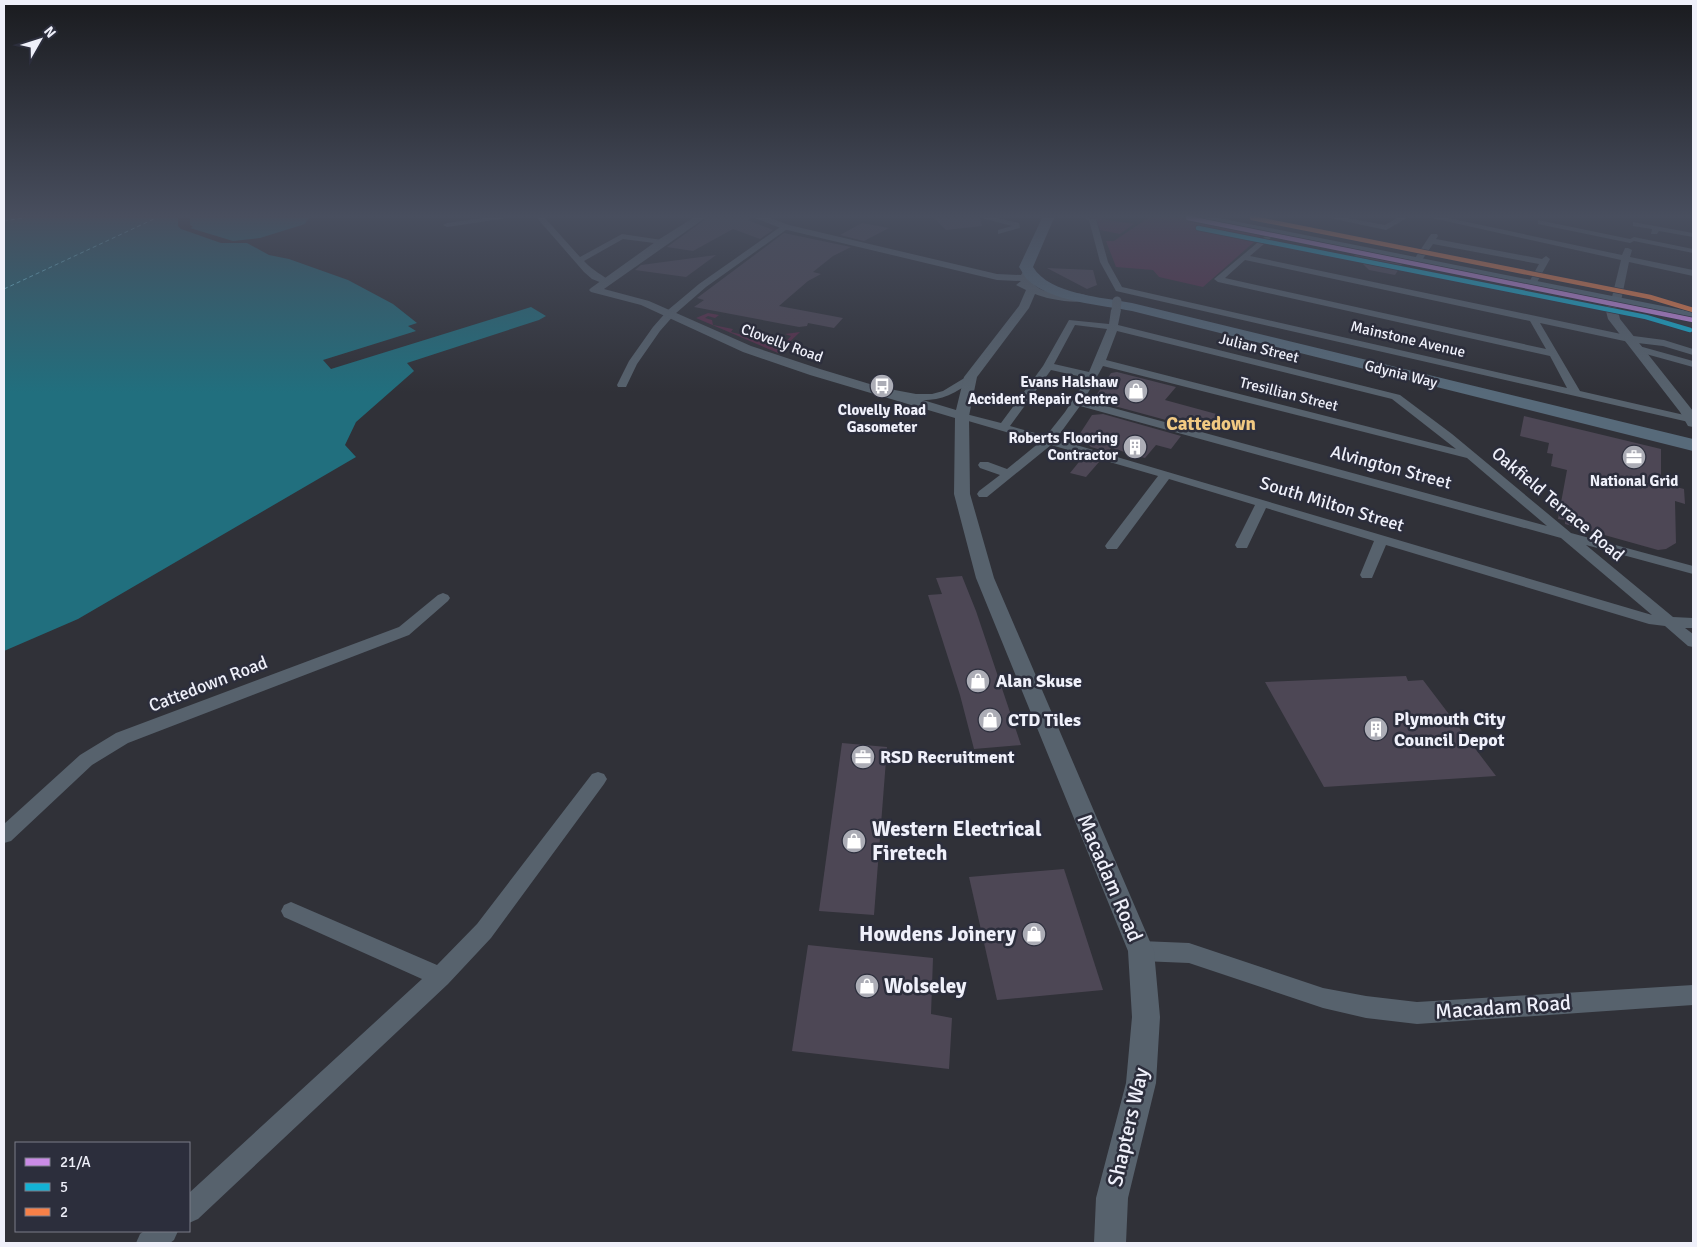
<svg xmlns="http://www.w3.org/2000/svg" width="1697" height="1247" font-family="Signika,sans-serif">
<rect width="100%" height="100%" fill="#303138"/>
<g fill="#592e4a">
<polygon points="1096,218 1134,224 1120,234 1100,230"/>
<polygon points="1148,218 1182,218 1263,234 1203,287 1159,277 1153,270 1116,267 1106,241 1114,241"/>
<polygon points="708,313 719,315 715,318 708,316 705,318 712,320 713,325 733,329 731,332 747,336 747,338 783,345 791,336 785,334 800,332 778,353 696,318"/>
</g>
<g fill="#216f7e">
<polygon points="4,218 178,218 178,226 181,229 221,243 247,243 269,255 289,259 348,280 393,304 417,323 408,326 416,331 323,360 331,369 531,307 546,316 539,320 407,363 414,371 356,422 345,445 356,457 78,619 4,651"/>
<polygon points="190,218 309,218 305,224 260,238 233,241 190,228 193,227 190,225"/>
</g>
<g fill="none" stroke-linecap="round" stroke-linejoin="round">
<g stroke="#75e3f9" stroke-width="1" stroke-dasharray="4 3" stroke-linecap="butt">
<polyline points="4,221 23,218"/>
<polyline points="4,289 156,218"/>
</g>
</g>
<g fill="#4d4755">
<polygon points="707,218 752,218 748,220 773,230 760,239 733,229 693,251 667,247"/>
<polygon points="934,218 980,218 982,226 946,230"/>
<polygon points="862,223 889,228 864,241 840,235"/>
<polygon points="784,233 851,247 833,256 813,272 821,274 808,281 779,306 843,318 834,328 808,323 807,326 799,327 694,307 704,300 697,298"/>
<polygon points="1353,254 1402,264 1395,275 1369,270"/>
<polygon points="716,255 686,277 635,270 641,265"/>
<polygon points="1047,268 1093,270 1097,285 1087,289"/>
<polygon points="1117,372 1176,387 1165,400 1220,415 1209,429 1190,424 1188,426 1107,404 1097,394 1111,373"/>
<polygon points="1103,414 1181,436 1171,449 1156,445 1145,458 1111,448 1108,452 1091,447 1079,435 1092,415"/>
<polygon points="1524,416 1661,449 1661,483 1684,489 1685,504 1675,501 1676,543 1666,549 1658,550 1565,524 1565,520 1558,519 1567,470 1551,466 1553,454 1547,453 1549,443 1520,436"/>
<polygon points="1083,457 1099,462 1086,477 1070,473"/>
<polygon points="962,576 976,611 1021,745 974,749 960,695 928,595 942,594 936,578"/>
<polygon points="1406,676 1408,681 1423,680 1496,776 1324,787 1265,682"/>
<polygon points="842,743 887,747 874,915 819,911"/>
<polygon points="1064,869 1103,990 997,1000 969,877"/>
<polygon points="808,945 933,958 931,1014 952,1018 949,1069 792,1051"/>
</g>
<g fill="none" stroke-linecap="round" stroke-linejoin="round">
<g fill="#57626d" fill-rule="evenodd">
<polygon points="483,218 507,218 447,227 443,225 447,223"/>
<path d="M537 218H545L580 257 622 234 662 240 666 242 662 244 623 239 584 261C594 272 602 274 611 282L607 285 592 279 584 272Z"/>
<polygon points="982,218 997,218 1019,223 1020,228 998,234 998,230 1012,226"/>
<path d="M1084 218 1096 219 1108 262 1122 287 1567 388 1550 356 1218 282 1214 279 1269 233 1273 235 1272 237 1250 256 1626 335 1664 340 1693 349V355L1663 346 1629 342 1540 323 1580 391 1693 417V423L1116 291 1100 262 1089 220ZM1245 260 1530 321 1546 349 1225 278Z"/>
<polygon points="1330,218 1347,218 1385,225 1397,218 1407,218 1386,230"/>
<polygon points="1432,218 1448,218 1622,255 1625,248 1628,248 1632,250 1630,257 1693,270 1693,276 1629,262 1621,301 1616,304 1611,301 1621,260"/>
<polygon points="1538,220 1630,239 1634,237 1693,249 1693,253 1634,241 1630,243 1538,224"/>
<polygon points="1633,222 1693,233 1693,237 1659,231 1657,234 1651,234 1652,229 1633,226"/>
<polygon points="783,225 790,227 706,287 675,314 660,331 637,364 626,387 618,387 617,385 629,361 653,327 668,310 699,284"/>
<polygon points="1431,234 1437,234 1438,236 1436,239 1542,259 1546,256 1550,259 1536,284 1532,287 1528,284 1539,264 1433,244 1420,263 1414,263 1413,261"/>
<path d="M1116 307 1121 310 1118 325 1400 395 1452 434 1571 533 1693 566V574L1586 545 1673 617 1693 618V628H1685L1693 634V647L1688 646 1665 626 1649 624 1386 545 1372 578H1362L1360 575 1374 541 1266 508 1247 548H1237L1235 545 1255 505 1169 479 1117 549H1107L1105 546 1107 543 1158 476 1051 445 987 497H979L977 494 979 491 1000 475 980 468 978 465 980 462H988L1007 469 1040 442 958 418 956 416 958 414 962 413 1001 423 1043 366 1069 320 1109 324 1111 310ZM1075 325 1107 329 1089 372 1054 364ZM1117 331 1392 399 1456 449 1106 360ZM1103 366 1467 458 1547 526 1084 400ZM1051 370 1087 378 1065 412 1046 436 1010 426ZM1080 406 1561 538 1652 615 1056 439Z"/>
<polygon points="1639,346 1693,361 1693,367 1635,351 1634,349"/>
<path d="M971 374 976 377 975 379C947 400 931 404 897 397 891 395 883 395 879 391L884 388 916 394H932L943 391Z"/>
<polygon points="443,593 448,595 450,598 448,601 409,635 128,743 92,765 11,841 4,843 4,824 80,755 116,733 399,627 438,595"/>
<polygon points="598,772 604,774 607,779 604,784 491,938 448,984 198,1219 189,1223 189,1193 422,979 284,917 281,911 284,905 291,902 298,905 437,965 477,924 592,774"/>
<polygon points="1141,941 1189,943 1323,988 1366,996 1417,1002 1693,985 1693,1005 1417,1024 1366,1018 1323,1008 1189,963 1141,961 1134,958 1131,951 1134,944"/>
<polygon points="144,1231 178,1231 174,1240 170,1243 136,1243 140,1234"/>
</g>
<g fill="#57626d" fill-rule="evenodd">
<path d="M693 218H705L604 289 649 301 751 346 820 369 956 410 964 377 1019 306 1026 290 1016 285 1021 281 997 280 783 229 755 218H770L789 225 997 274 1021 275 1024 270 1028 269 1033 272 1030 278C1032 281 1034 285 1037 287 1051 298 1080 288 1091 298 1082 306 1046 299 1035 294L1029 308 977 377 969 416 970 494 994 578 1154 951 1160 1017 1156 1083 1128 1198 1126 1243H1094L1096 1198 1126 1083 1132 1017 1128 951 976 578 954 494 955 418 810 375 743 352 641 305 591 292 589 290 591 288 658 240Z"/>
<polygon points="1616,298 1622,301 1617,307 1620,319 1693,411 1693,427 1688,426 1680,412 1608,319 1605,307 1612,299"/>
</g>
<g fill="#576a7a" fill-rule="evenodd">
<path d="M1042 218H1054L1033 267C1050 295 1103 297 1132 303L1693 439V451L1132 311C1102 305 1051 302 1028 280 1024 277 1022 271 1019 267Z"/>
<polygon points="1194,218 1219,218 1693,312 1693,320 1200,222"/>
</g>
<polyline stroke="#57626d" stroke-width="9" points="1116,310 1117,301"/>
<g stroke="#2c2e3c" stroke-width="6">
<polyline id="bus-1" points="1188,218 1693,320"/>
</g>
<g stroke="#2c2e3c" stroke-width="6">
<polyline id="bus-2" points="1198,228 1646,317 1690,330"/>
</g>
<g stroke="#2c2e3c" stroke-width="6">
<polyline id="bus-3" points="1252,218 1650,297 1693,310"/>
</g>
<use href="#bus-1" stroke="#ca8be6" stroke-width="4.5"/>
<use href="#bus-2" stroke="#13b2d5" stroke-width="4.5"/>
<use href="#bus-3" stroke="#f78048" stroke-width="4.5"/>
</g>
<linearGradient id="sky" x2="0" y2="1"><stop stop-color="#1a1b1f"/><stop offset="0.55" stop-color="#484e5e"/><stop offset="1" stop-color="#484e5e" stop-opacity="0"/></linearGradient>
<rect width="1697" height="393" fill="url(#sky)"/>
<defs>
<g id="bus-disc" transform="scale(1.25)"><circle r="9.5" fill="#acadb6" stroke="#2c2e3c"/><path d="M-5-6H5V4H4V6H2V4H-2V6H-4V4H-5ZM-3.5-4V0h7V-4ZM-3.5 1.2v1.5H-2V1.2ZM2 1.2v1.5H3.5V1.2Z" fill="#fff"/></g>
<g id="shop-disc" transform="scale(1.25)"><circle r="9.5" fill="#acadb6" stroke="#2c2e3c"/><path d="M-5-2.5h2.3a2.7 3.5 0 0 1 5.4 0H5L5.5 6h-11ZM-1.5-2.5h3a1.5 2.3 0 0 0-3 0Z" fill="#fff"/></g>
<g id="building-disc" transform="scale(1.25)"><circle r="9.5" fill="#acadb6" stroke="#2c2e3c"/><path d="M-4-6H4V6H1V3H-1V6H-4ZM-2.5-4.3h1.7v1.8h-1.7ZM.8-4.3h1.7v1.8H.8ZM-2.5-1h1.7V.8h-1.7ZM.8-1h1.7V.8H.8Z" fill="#fff"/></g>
<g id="office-disc" transform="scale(1.25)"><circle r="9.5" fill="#acadb6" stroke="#2c2e3c"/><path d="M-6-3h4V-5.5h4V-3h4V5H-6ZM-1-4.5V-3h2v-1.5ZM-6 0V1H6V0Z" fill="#fff"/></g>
</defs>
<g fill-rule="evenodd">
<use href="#bus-disc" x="882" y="386"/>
<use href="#shop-disc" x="1136" y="391"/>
<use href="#building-disc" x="1135" y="447"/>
<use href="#office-disc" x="1634" y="457"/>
<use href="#shop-disc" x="978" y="681"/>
<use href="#shop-disc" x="990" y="720"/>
<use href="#building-disc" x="1376" y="729"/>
<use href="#office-disc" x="863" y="757"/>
<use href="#shop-disc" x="854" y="841"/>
<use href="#shop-disc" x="1034" y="934"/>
<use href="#shop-disc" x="867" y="986"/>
</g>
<g text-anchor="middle" stroke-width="5" stroke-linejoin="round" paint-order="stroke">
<g font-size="15" fill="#eff0fa" stroke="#2c2e3c">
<text transform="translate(1408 339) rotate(13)" y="5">Mainstone Avenue</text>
<text transform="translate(782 343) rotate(20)" y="5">Clovelly Road</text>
<text transform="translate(1259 348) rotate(14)" y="5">Julian Street</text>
<text transform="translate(1401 374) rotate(14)" y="5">Gdynia Way</text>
<text transform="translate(1289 394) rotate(14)" y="5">Tresillian Street</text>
</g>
<g font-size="15" font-weight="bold" fill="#eff0fa" stroke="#2c2e3c" text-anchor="end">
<text x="1118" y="387">Evans Halshaw<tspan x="1118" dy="17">Accident Repair Centre</tspan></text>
<text x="882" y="415" text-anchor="middle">Clovelly Road<tspan x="882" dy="17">Gasometer</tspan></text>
<text x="1118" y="443">Roberts Flooring<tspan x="1118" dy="17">Contractor</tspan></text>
<text x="1634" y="486" text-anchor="middle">National Grid</text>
</g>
<g font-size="18" fill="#eff0fa" stroke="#2c2e3c">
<text transform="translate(1391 467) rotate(15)" y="6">Alvington Street</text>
<text transform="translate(1332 504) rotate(17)" y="6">South Milton Street</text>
<text transform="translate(1558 504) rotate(40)" y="6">Oakfield Terrace Road</text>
<text transform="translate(208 684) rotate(-21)" y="6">Cattedown Road</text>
</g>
<g font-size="18" font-weight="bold" fill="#eff0fa" stroke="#2c2e3c" text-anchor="start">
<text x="996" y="687">Alan Skuse</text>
<text x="1394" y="725">Plymouth City<tspan x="1394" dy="21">Council Depot</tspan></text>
<text x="1008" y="726">CTD Tiles</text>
<text x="880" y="763">RSD Recruitment</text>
</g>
<g font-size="19" font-weight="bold" fill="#f1c982" stroke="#2c2e3c">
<text x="1211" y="430">Cattedown</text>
</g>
<g font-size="21" font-weight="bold" fill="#eff0fa" stroke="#2c2e3c" text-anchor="start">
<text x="872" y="836">Western Electrical<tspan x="872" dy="24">Firetech</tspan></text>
<text x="1016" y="941" text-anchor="end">Howdens Joinery</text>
<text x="884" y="993">Wolseley</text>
</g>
<g font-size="21" fill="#eff0fa" stroke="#2c2e3c">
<text transform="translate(1110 878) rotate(67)" y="7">Macadam Road</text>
<text transform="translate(1503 1007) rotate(-4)" y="7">Macadam Road</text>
<text transform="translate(1128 1127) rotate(-77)" y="7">Shapters Way</text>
</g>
</g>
<rect width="1697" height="1247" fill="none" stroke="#eff0fa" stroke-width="10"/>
<rect x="15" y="1142" width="175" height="90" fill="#2c2e3c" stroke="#7a7c88"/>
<rect x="25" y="1158" width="25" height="8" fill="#ca8be6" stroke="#7a7c88"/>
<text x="60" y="1167" font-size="15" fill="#eff0fa">21/A</text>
<rect x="25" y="1183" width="25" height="8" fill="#13b2d5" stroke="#7a7c88"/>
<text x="60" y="1192" font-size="15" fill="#eff0fa">5</text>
<rect x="25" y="1208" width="25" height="8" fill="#f78048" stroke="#7a7c88"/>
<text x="60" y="1217" font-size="15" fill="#eff0fa">2</text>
<g transform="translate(40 40) rotate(51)" stroke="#2c2e3c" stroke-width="4" paint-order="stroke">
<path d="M0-4L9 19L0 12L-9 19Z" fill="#eff0fa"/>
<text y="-8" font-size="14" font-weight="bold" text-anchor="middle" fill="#eff0fa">N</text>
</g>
</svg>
